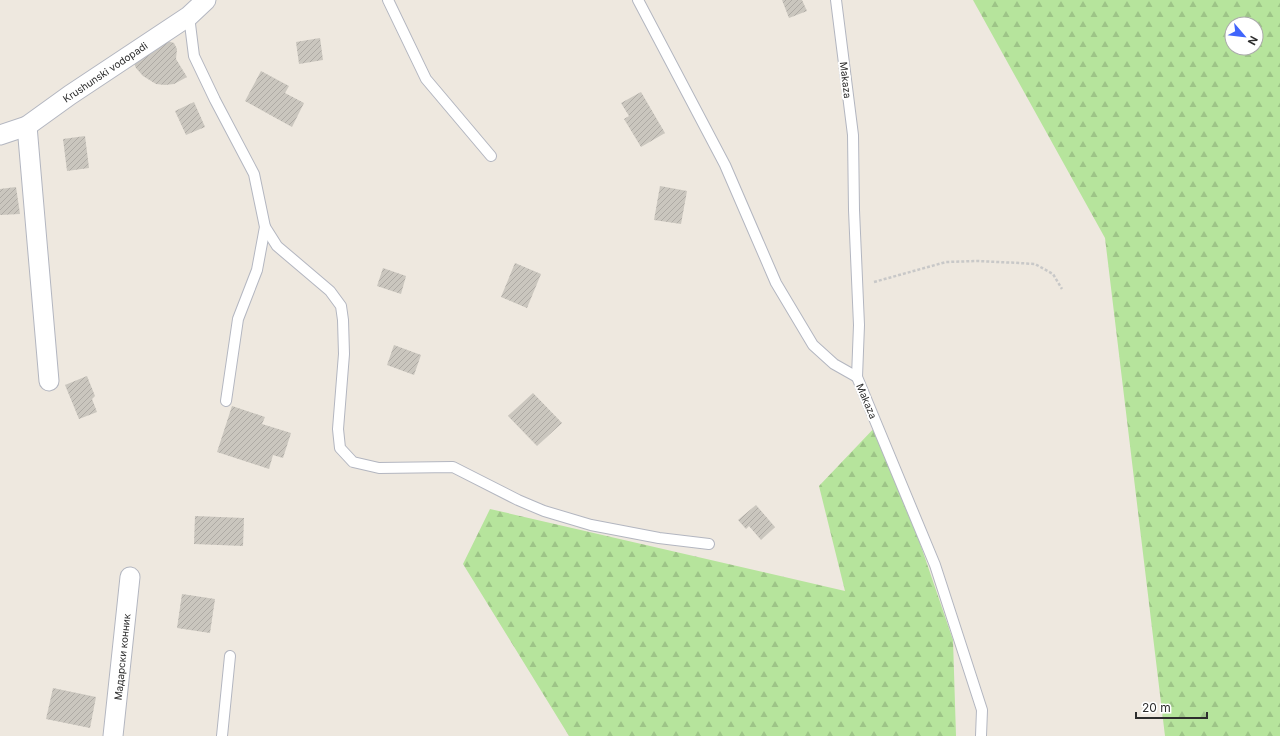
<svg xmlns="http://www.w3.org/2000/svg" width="1280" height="736" font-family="Inter,sans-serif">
<defs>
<pattern id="forest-firs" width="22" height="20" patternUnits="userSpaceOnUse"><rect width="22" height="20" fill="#b6e49c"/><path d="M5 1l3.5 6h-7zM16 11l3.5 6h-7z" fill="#9dc487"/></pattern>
<pattern id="building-hatch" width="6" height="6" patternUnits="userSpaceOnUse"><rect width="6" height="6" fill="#cac6be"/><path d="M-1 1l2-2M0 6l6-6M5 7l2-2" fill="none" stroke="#aeaaa4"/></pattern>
</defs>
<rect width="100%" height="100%" fill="#eee8df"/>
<g fill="url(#forest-firs)" fill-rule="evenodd">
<path d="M973 0H1280V736H1165L1105 238ZM1232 24H1256V48H1232Z"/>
<polygon points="879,423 953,640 956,736 569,736 463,564 490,509 845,591 819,486"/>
</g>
<g fill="url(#building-hatch)">
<polygon points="782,0 802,0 807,11 789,18"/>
<polygon points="320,38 323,60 299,64 296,42"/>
<polygon points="168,41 174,43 177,49 176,59 187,77 174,84 165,85 156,84 143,76 136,68 132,59"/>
<polygon points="261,71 289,86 285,93 304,103 292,127 245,101"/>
<polygon points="641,92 665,133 641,147 624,119 629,116 621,103"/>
<polygon points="194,102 205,127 186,135 175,111"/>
<polygon points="85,136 89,168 67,171 63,139"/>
<polygon points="660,186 687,191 681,224 654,220"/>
<polygon points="16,187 20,214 0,215 0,189"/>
<polygon points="515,263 541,274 527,308 501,297"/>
<polygon points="383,268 406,276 401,294 377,286"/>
<polygon points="394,345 421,355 414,375 387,365"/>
<polygon points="87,376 95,396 92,399 97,412 79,419 65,385"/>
<polygon points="533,393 562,423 537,446 508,416"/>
<polygon points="232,406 265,417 262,424 291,433 283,458 273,455 269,469 217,452"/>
<polygon points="756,505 775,527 761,540 749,526 746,529 738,520"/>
<polygon points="195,516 244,518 243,546 194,544"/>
<polygon points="182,594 215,599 210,633 177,628"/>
<polygon points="53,688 96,697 90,728 46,719"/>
</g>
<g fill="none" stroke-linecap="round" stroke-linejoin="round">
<g stroke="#b3b6c0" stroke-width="12">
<g id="lane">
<polyline points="388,0 426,79 491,156"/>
<polyline points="638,0 725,165 776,283 813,345 834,364 857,377"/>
<polyline points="836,0 853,135 854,210 859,325 857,377 935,565 982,710 981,736"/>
<polyline points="189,16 194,56 215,100 254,174 265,227 257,270 238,319 226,401"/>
<polyline points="265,227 277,246 330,291 341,306 343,320 344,354 338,429 340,448 353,462 379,468 453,467 518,500 544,511 591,525 659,538 709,544"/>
<polyline points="222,736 230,656"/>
</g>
</g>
<g stroke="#b3b6c0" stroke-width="21">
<g id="street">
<polyline points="27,126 49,381"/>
<polyline points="0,135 27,126 70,95 189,16 206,0"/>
<polyline points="113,736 130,577"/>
</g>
</g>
<polyline stroke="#c8c8c8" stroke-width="2.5" stroke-dasharray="3 2" stroke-linecap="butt" points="874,282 946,262 978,261 1019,263 1035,264 1053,274 1062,289"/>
<use href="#lane" stroke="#fff" stroke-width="10"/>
<use href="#street" stroke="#fff" stroke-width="19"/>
</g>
<g text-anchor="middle" stroke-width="4" stroke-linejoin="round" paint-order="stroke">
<g font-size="10" fill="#2d2d2d" stroke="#fff">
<text transform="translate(105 72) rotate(-34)" y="4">Krushunski vodopadi</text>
<text transform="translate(846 80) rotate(83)" y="4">Makaza</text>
<text transform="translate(867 401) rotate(67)" y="4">Makaza</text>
<text transform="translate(122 657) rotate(-84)" y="4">Мадарски конник</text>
</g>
</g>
<g transform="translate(1244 36) rotate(118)"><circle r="19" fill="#ffffff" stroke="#ababab"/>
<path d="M0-3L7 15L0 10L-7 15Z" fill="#4065fb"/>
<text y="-6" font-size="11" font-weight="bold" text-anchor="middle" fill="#2d2d2d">N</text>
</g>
<path d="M1136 712v6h71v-6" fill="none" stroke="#2d2d2d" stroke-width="2"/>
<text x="1142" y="712" font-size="12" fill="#2d2d2d" stroke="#ffffff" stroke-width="3" paint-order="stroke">20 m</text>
</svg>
